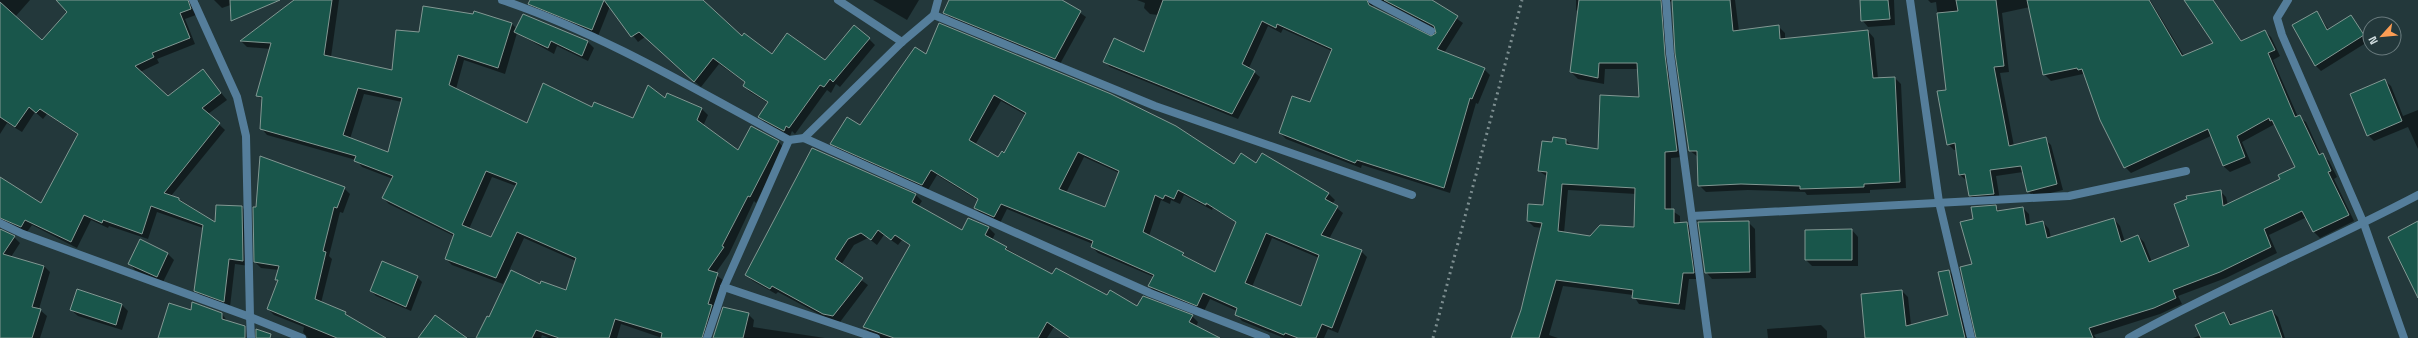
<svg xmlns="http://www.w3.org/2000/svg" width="2418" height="338" font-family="'Space Grotesk',sans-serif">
<rect width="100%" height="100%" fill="#23383b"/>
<g fill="#0007" fill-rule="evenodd">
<polygon points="0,0 30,0 15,17 42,41 68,12 59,0 199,1 193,5 196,15 185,19 195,44 157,59 159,63 140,72 168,98 203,71 227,100 208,114 225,130 171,196 179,199 216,223 242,207 248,213 249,266 235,264 230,307 201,296 195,290 203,228 157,212 148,239 109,226 108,228 91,220 77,248 32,225 27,232 3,224 0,230 0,178 41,204 78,135 47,114 43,119 35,112 22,132 7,123 0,134"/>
<polygon points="214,0 238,0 239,2 222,8"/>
<path d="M295 0H339L331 57 393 71 420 33 474 15 475 12 512 24 517 29 588 42 594 48 588 61 557 46 554 54 517 33 505 74 464 60 456 89 528 125 593 108 633 120 665 99 668 94 702 109 708 115 703 126 738 152 778 141 784 148 756 203 754 201 729 254 715 274 724 281 710 338H662L621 324 617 338H549L542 335 541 338H477L490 318 540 285 567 292 576 261 524 238 503 284 452 265 446 259 454 236 389 204 383 198 393 179 362 167 356 160 267 135 261 128 262 100 257 95 271 49 247 47 241 41ZM364 94 402 102 388 153 350 139ZM492 177 516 186 492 238 469 229Z"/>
<polygon points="531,0 702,0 742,37 773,56 825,61 869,39 875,45 840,87 836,84 831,93 827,90 795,134 792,131 790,136 765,122 759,117 768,103 750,92 744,86 746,83 719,64 701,87 645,37 638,42 610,6 598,36 535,9 529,3"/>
<polygon points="873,0 919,0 907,20"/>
<polygon points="950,0 1062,0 1086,17 1060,64 950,18 945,13"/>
<path d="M1137 0H1430L1463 23 1444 53 1484 69 1490 75 1478 104 1476 103 1450 193 1362 165 1361 168 1286 139 1280 133 1310 104 1332 51 1283 29 1281 33 1268 26 1249 68 1260 77 1238 119 1110 67 1104 61 1144 53 1158 15 1150 14 1144 8 1145 3ZM1381 0 1437 30 1438 31 1434 37H1428L1374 8 1372 4Z"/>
<path d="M1576 0H1735L1739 31 1778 26 1785 33V40L1868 31 1874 38 1878 78H1895L1901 84 1906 188 1870 190V193L1807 195 1805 192 1748 190 1706 192 1699 185 1698 157 1689 150 1673 1 1669 2 1683 157 1671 158V210L1680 216V224L1687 223 1693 230 1700 279H1689L1685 310 1639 304 1633 295 1563 286 1549 335 1558 338H1512L1522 311 1542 228 1534 227 1528 221 1543 206 1548 177 1539 171 1566 140 1572 146 1598 150 1640 98 1638 69H1605L1604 84 1578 79 1571 72 1579 13 1576 10ZM1568 190 1636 194 1635 228 1590 237 1564 233Z"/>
<polygon points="1861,0 1894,0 1895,25 1868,27 1862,20"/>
<polygon points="1928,0 2150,0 2184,56 2215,43 2204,0 2213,0 2242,42 2265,31 2271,37 2280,56 2273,60 2298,117 2306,122 2321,155 2329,161 2337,177 2334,179 2354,221 2320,238 2314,232 2307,217 2269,235 2277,253 2226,278 2178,296 2182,304 2160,314 2094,335 2096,338 1977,338 1973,265 1974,220 1995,206 2000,211 2023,208 2029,214 2030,225 2043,222 2049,229 2051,238 2114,219 2120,226 2125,242 2138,236 2144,242 2152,262 2191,246 2220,191 2226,197 2228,205 2281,180 2297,167 2275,124 2242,142 2251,163 2230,172 2223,166 2211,136 2131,173 2125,167 2085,76 2083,74 2051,81 2044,74 2030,7 2002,13 2009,72 2000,73 2014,146 2045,139 2051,145 2063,190 2034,197 2028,191 2023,172 1996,176 2000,200 1976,202 1970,195 1967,181 1960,175 1957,150 1954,150 1948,144 1947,91 1936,2 1931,3"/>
<polygon points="2317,13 2329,30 2351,17 2369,41 2321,71 2315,65"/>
<path d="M926 56 1235 165H1256L1262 155 1329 194 1335 200 1332 204 1343 213 1329 239 1361 251 1367 257 1338 333 1328 329 1324 338H1284L1242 321 1236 314 1237 311 1210 299 1204 311 1155 292 1149 286 1154 277 1098 253 1092 247 1093 244 1007 209 1000 223 981 214 975 208 979 201 937 175 928 190 838 150 832 144 860 127ZM1001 101 1026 115 1005 154 998 158 975 145ZM1084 157 1119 173 1106 208 1066 193ZM1184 195 1212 210 1213 208 1237 223 1216 273 1149 236 1161 200 1170 204 1171 200 1180 204ZM1272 238 1319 258 1301 307 1252 287Z"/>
<polygon points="2384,80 2391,86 2403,116 2418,110 2418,149 2408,127 2374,141 2368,135"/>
<polygon points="813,149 916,195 922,201 918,207 962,231 969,219 989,228 995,234 992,240 1052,275 1138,308 1192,316 1198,322 1196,327 1218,338 1069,338 1054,327 1047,338 882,338 870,333 864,327 910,246 902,240 898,245 884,235 877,245 868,238 854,245 841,265 868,285 840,322 830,320 778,292 776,294 753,281 746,275"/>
<polygon points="344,188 350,194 343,213 340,212 329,256 332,259 321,303 345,313 351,319 384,338 308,338 303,332 304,327 274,315 268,309 279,282 276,279 279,270 261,268 255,262"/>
<polygon points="1748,222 1755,229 1756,278 1712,279 1706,272"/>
<polygon points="0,230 14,237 20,243 11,257 44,266 50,272 39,309 47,316 40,338 0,338"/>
<polygon points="1852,230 1858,237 1858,266 1812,266 1806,260"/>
<polygon points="140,241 168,254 174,260 163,282 135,270 129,263"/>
<polygon points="1949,271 1955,277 1970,338 1859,338 1866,338 1902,291 1908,297 1911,325 1949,316"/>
<polygon points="417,277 422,282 411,311 376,296 371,291"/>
<polygon points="78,290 122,305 128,311 122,330 78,316 71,310"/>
<polygon points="2272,311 2278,317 2285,338 2193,338 2201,335 2224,313 2233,325"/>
<polygon points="192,312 222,314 228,322 239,325 245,332 246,338 159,338"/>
<polygon points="748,314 754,320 753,327 825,338 713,338"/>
<polygon points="1821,325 1827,331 1827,338 1768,338 1767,329"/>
</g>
<g fill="#19564b" stroke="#829893" fill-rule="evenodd">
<polygon points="56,0 188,0 191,9 180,13 190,38 152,53 154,57 135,66 168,96 203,69 221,93 202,108 220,123 164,193 179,198 179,200 215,222 216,205 242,206 243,261 229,259 224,302 194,291 203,225 151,206 142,234 103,220 102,223 84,215 71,242 25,220 21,227 0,218 0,177 41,203 78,134 40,109 36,113 29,107 15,127 0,117 0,2 42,40 67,12"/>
<polygon points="230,0 280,0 231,21"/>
<path d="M294 0H332L324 55 392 70 396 30 419 32 423 6 473 14 474 11 512 23 498 68 458 55 449 85 527 123 543 83 592 107 594 102 633 118 648 85 665 98 667 93 702 108 697 120 738 150 751 126 779 141 750 197 748 196 722 246 724 247 708 270 718 273 708 304 712 305 702 338H661L662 333 615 319 609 338H559L536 330 532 338H476L487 316 489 317 511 270 540 284 541 281 566 290 576 258 517 232 496 278 445 259 454 234 382 198 393 176 354 161 356 156 260 129 262 97 256 96 271 43 240 41ZM358 88 402 98 388 152 343 135ZM486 171 517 183 491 237 462 225Z"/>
<polygon points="530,0 604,0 592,30 528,4"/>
<polygon points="604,0 703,0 742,36 744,33 772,54 787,33 825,60 854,25 870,38 833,82 830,79 824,87 820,85 789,128 786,126 784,131 758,117 768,102 743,86 745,82 713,58 694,82 639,32 631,37"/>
<polygon points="949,0 1062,0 1081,11 1055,59 943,13"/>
<polygon points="1163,0 1367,0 1369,5 1431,36 1436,33 1434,26 1384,0 1432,0 1458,16 1437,49 1485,68 1472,99 1470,98 1444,188 1357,160 1355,163 1279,133 1292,96 1310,102 1332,49 1277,24 1276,28 1262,21 1242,64 1255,71 1232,114 1103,62 1114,38 1144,52"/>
<path d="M1579 0H1661L1665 55 1677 151 1665 152V209H1674V223L1687 222 1694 273H1683L1679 304 1632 298 1633 290 1556 280 1539 338H1511L1521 310 1542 223 1527 221 1528 204 1543 205 1547 172 1538 171 1542 141 1552 142 1553 137 1566 139V144L1598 149 1600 95 1639 97 1637 63H1599L1598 78 1570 72ZM1562 184 1635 188 1634 227 1600 225 1590 236 1558 231Z"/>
<polygon points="1672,0 1730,0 1733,31 1779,25 1780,39 1868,30 1873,78 1895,77 1900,182 1864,184 1864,187 1800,189 1800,186 1741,184 1698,186 1697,151 1689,151 1675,53"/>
<polygon points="1860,0 1888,0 1890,19 1861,21"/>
<polygon points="1956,0 1996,0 2004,66 1994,67 2009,146 2046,137 2057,184 2027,192 2021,166 1990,170 1994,194 1969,196 1965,174 1959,175 1955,143 1947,145 1937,91 1946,90 1937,13 1958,11"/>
<polygon points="2027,0 2149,0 2182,56 2213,43 2184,0 2213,0 2241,41 2265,30 2275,50 2268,53 2295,117 2300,115 2319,155 2323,153 2331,171 2328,172 2349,215 2313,232 2302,211 2264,229 2271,247 2220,272 2173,290 2176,298 2154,308 2089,328 2093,338 1976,338 1960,267 1972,264 1960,222 1973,219 1971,207 1996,205 1997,211 2023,207 2026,225 2043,221 2047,238 2114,218 2121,242 2138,235 2149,262 2189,246 2174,204 2187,199 2186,196 2221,190 2223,206 2280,179 2278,175 2295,167 2272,120 2270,121 2269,118 2237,136 2245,157 2223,166 2208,129 2124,168 2100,120 2082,69 2078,70 2077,68 2043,75"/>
<polygon points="2317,11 2327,30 2351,15 2364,35 2315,66 2292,25"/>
<polygon points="523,14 588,41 582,56 551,41 548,48 514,32"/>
<path d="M939 23 1111 94 1176 126 1234 164 1241 153 1256 163 1262 153 1329 193 1325 199 1338 206 1321 235 1362 250 1332 328 1322 324 1316 338H1298L1285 333 1284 335 1235 315 1237 308 1203 293 1197 306 1148 286 1154 275 1091 247 1093 241 1001 204 994 217 974 208 978 199 931 170 922 185 830 144 847 117 860 125 915 47 926 54ZM994 95 1026 113 1004 153 1002 151 998 157 969 140ZM1078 152 1119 171 1105 207 1059 189ZM1178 190 1206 205V203L1236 222 1215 272 1182 255 1184 253 1143 232 1155 195 1163 199 1165 195 1174 199ZM1266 233 1319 255 1301 306 1245 283Z"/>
<polygon points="2385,79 2402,121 2367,136 2350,94"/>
<polygon points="812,148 916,194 912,202 962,230 968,218 989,227 985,235 1007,247 1005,249 1052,274 1056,268 1107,295 1110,290 1137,306 1143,296 1193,315 1189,322 1220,338 1070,338 1047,322 1038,338 894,338 863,327 910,245 895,235 891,240 878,230 871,240 861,233 848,239 835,259 863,278 833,316 823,314 772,286 770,289 745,275"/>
<polygon points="260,156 345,187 337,208 334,207 323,251 326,252 315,299 346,312 345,314 386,338 337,338 267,309 278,280 275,280 279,266 254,262 253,207 256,207"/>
<polygon points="1749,221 1750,272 1705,273 1698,222"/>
<polygon points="2418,221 2418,298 2388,237"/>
<polygon points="0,229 15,236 3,254 44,266 32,307 41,309 32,338 0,338"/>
<polygon points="1852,229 1852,260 1805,260 1805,230"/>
<polygon points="140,239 168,253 157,277 128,264"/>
<polygon points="382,261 418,276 406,307 370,291"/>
<polygon points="1949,270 1965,338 1865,338 1861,294 1902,290 1906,326 1948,315 1938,272"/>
<polygon points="77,289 122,304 116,325 70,310"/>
<polygon points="192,302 222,313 222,319 245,326 245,338 158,338 169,303 191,310"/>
<polygon points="723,307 749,313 743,338 713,338"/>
<polygon points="2272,310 2282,338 2201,338 2195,325 2224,312 2230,325"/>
<polygon points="435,315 467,338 418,338"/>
<polygon points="256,329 271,334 270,338 256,338"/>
</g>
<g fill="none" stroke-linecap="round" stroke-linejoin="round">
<g stroke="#557e9b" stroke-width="8">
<path d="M502 0C603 34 696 90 789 140L724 287 707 338"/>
<polyline points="838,0 902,42"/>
<polyline points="1372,0 1431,31"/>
<polyline points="1666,0 1670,54 1708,338"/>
<polyline points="1910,0 1939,202 1971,338"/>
<polyline points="2288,0 2277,18 2282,35 2364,224 2404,338"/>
<polyline points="934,15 938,0"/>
<polyline points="804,138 902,42 934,15 1155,106 1412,195"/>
<polyline points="789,140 804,138 1150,293 1266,338"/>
<polyline points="1692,216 2069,196 2186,171"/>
<polyline points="0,223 23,234 250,317 246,136 237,97 193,0"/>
<polyline points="724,287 876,338"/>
<polyline points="251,338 250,317 302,338"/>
<path d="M2129 338C2223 286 2323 245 2418 195"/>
</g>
<polyline stroke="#7d8e90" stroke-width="3" stroke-dasharray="2 4" stroke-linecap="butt" points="1433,338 1522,0"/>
</g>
<g transform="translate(2382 36) rotate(243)"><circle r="19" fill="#23383b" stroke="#697a7d"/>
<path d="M0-3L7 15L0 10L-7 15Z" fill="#fc9d54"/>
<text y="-6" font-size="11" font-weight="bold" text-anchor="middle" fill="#d1dddf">N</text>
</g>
</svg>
